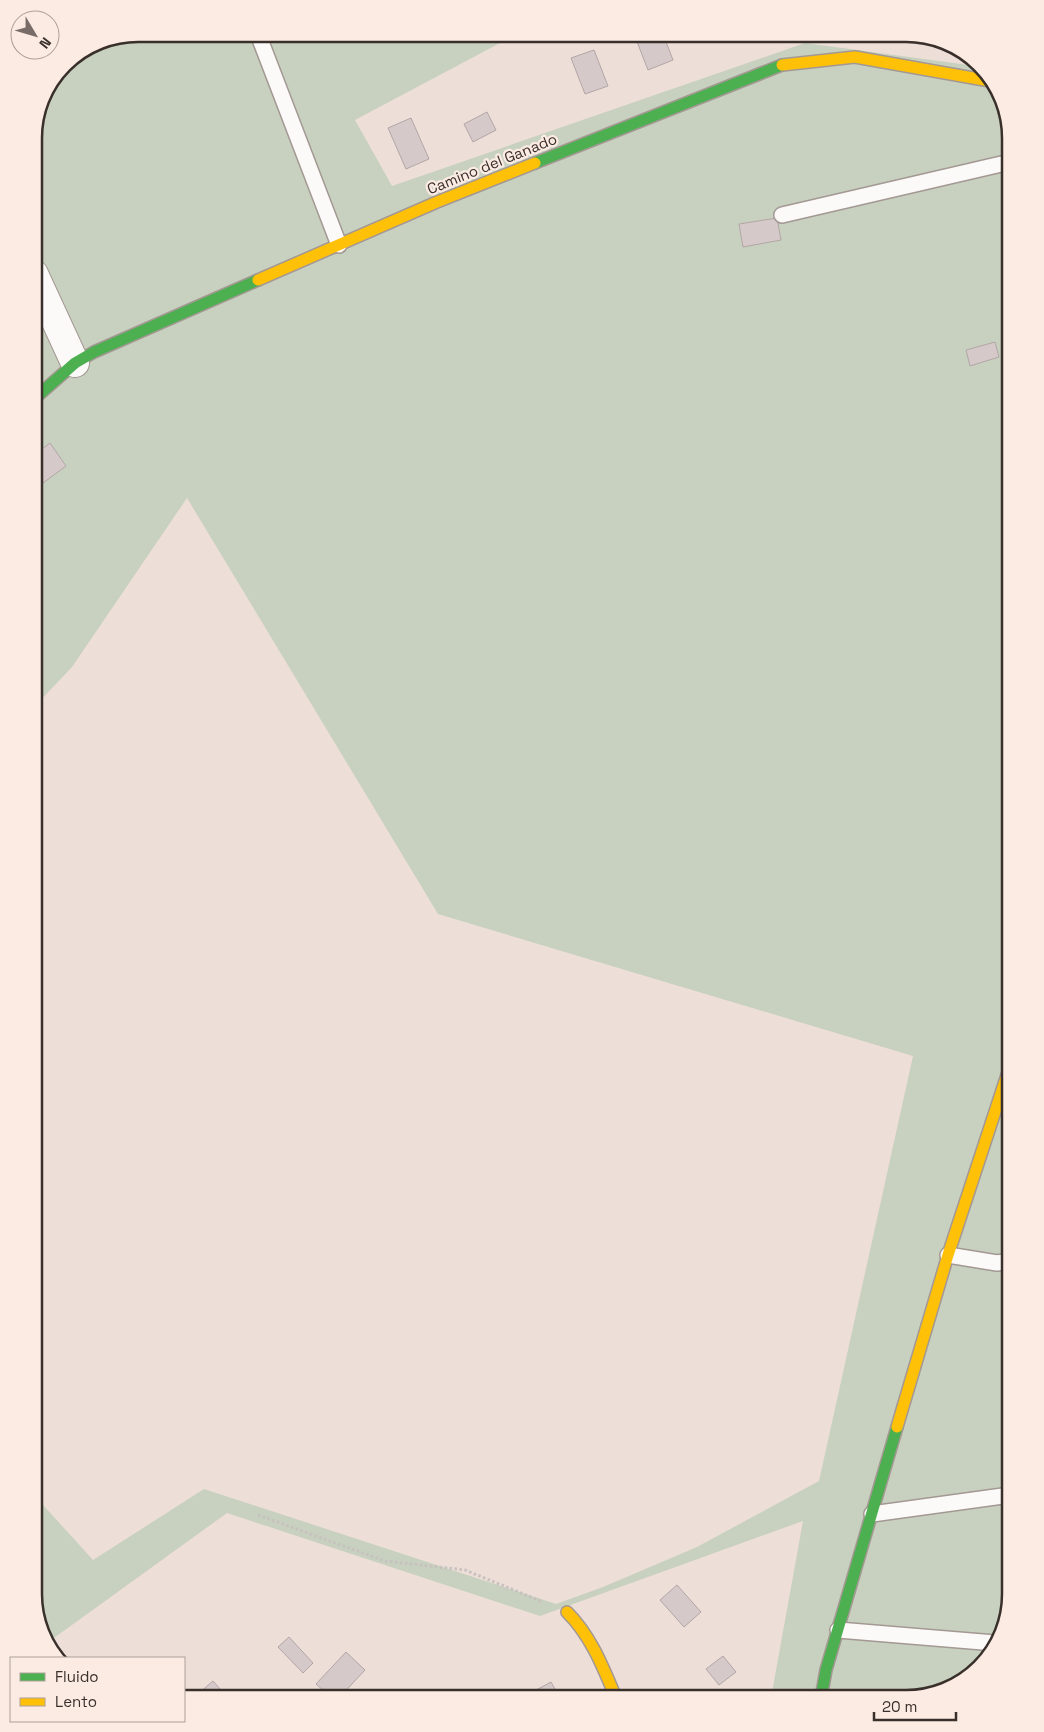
<svg xmlns="http://www.w3.org/2000/svg" width="1044" height="1732" font-family="'Space Grotesk',sans-serif">
<rect width="100%" height="100%" fill="#edded8"/>
<polygon fill="#c8d1bf" points="138,34 517,34 355,120 392,186 805,43 976,66 1000,92 1010,138 1010,1594 993,1651 952,1688 906,1698 771,1698 803,1521 540,1616 227,1513 47,1643 44,1640 34,1594 34,1495 93,1560 204,1489 556,1604 603,1587 697,1547 819,1481 913,1056 438,914 187,498 72,667 34,707 34,132 44,92 65,64 99,42"/>
<g fill="#d5c9c9" stroke="#b2a6a6">
<polygon points="634,34 663,34 673,60 648,70"/>
<polygon points="908,34 925,38 925,41 907,40"/>
<polygon points="594,50 608,86 585,94 571,58"/>
<polygon points="487,112 496,130 473,142 464,124"/>
<polygon points="411,118 429,159 406,169 388,128"/>
<polygon points="777,218 781,240 743,247 739,224"/>
<polygon points="995,342 999,357 970,366 966,350"/>
<polygon points="50,443 66,466 43,483 34,470 34,455"/>
<polygon points="677,1585 701,1612 684,1627 660,1600"/>
<polygon points="289,1637 313,1663 303,1673 278,1647"/>
<polygon points="346,1652 365,1670 339,1698 332,1698 316,1684"/>
<polygon points="723,1656 736,1672 719,1685 706,1669"/>
<polygon points="213,1681 228,1698 202,1698 198,1694"/>
<polygon points="551,1682 560,1698 526,1698 525,1696"/>
</g>
<g fill="none" stroke-linecap="round" stroke-linejoin="round">
<g stroke="#a39893" stroke-width="18">
<g id="lane">
<polyline points="258,34 339,245"/>
<polyline points="782,215 1010,162"/>
<polyline points="948,1255 997,1263 1010,1261"/>
<polyline points="872,1514 1010,1495"/>
<polyline points="838,1630 995,1643"/>
</g>
</g>
<g stroke="#a39893" stroke-width="30">
<polyline id="street" points="34,274 75,363"/>
</g>
<g stroke="#a39893" stroke-width="14">
<g id="fast">
<polyline points="535,163 782,65"/>
<polyline points="34,399 75,363 94,352 258,280"/>
<polyline points="821,1698 826,1670 897,1427"/>
</g>
</g>
<g stroke="#a39893" stroke-width="14">
<g id="slow">
<polyline points="782,65 855,57 990,81"/>
<polyline points="258,280 437,202 535,163"/>
<polyline points="897,1427 948,1255 1010,1066"/>
<path d="M567 1612C591 1636 603 1667 616 1698"/>
</g>
</g>
<polyline stroke="#c7c1bf" stroke-width="3" stroke-dasharray="2.5 2.5" stroke-linecap="butt" points="258,1515 385,1561 465,1570 543,1602"/>
<use href="#lane" stroke="#fcfaf9" stroke-width="15"/>
<use href="#street" stroke="#fcfaf9" stroke-width="28"/>
<use href="#fast" stroke="#4caf50" stroke-width="11"/>
<use href="#slow" stroke="#ffc107" stroke-width="11"/>
</g>
<g text-anchor="middle" stroke-width="4.5" stroke-linejoin="round" paint-order="stroke">
<g font-size="15" fill="#392f2b" stroke="#fbebe3">
<text transform="translate(492 164) rotate(-22)" y="5">Camino del Ganado</text>
</g>
</g>
<path d="M0 0H1044V1732H0ZM138 42H906A96 96 0 0 1 1002 138V1594A96 96 0 0 1 906 1690H138A96 96 0 0 1 42 1594V138A96 96 0 0 1 138 42Z" fill="#fbebe3" fill-rule="evenodd"/>
<path fill="none" stroke="#392f2b" stroke-width="2.5" d="M138 42H906A96 96 0 0 1 1002 138V1594A96 96 0 0 1 906 1690H138A96 96 0 0 1 42 1594V138A96 96 0 0 1 138 42Z"/>
<rect x="10" y="1657" width="175" height="65" fill="#fbebe3" stroke="#ada099"/>
<rect x="20" y="1673" width="25" height="8" fill="#4caf50" stroke="#ada099"/>
<text x="55" y="1682" font-size="15" fill="#392f2b">Fluido</text>
<rect x="20" y="1698" width="25" height="8" fill="#ffc107" stroke="#ada099"/>
<text x="55" y="1707" font-size="15" fill="#392f2b">Lento</text>
<g transform="translate(35 35) rotate(128)"><circle r="24" fill="#fbebe3" stroke="#ada099"/>
<path d="M0-4L9 19L0 12L-9 19Z" fill="#786c68"/>
<text y="-8" font-size="14" font-weight="bold" text-anchor="middle" fill="#392f2b">N</text>
</g>
<path d="M874 1712v8h82v-8" fill="none" stroke="#392f2b" stroke-width="2.5"/>
<text x="882" y="1712" font-size="15" fill="#392f2b" stroke="#fbebe3" stroke-width="4" paint-order="stroke">20 m</text>
</svg>
